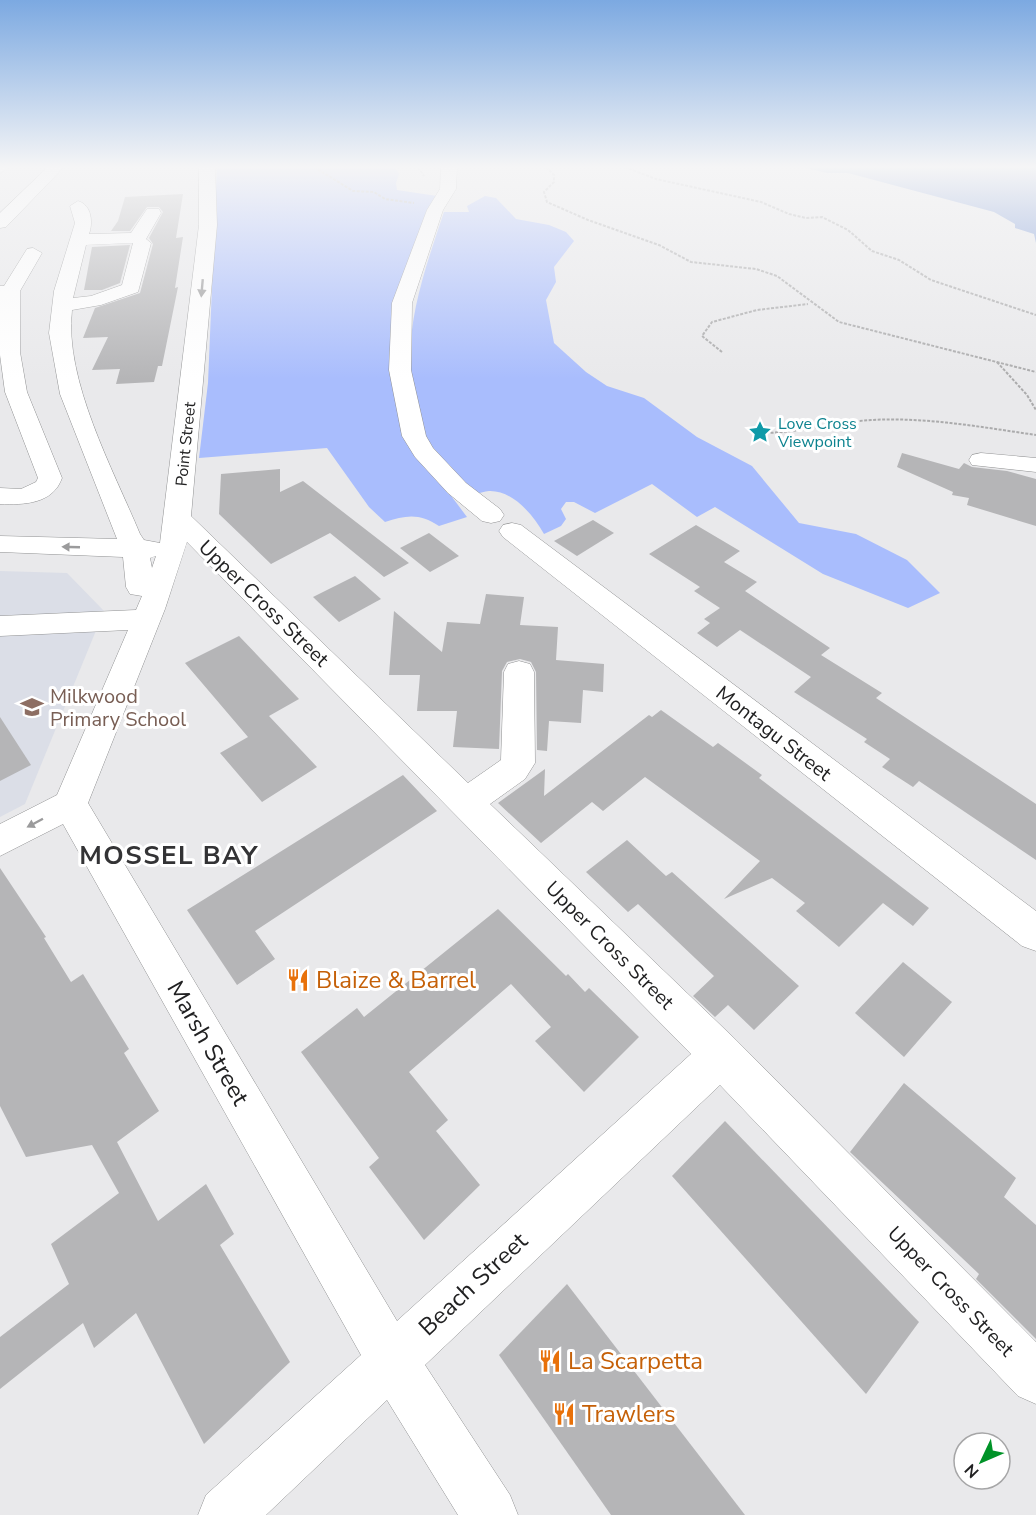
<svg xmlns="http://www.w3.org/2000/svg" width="1036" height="1515" font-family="'Nunito Sans',sans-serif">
<rect width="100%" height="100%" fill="#e9e9eb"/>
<polygon fill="#dbdee7" points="0,571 67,573 104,611 25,804 0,817"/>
<g fill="#a9bdfd">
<path d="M217 167H395L399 174 396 183 397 190 437 196 428 211 396 379 443 485 467 517 439 526C420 513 406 515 385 522L369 507 327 448 199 458 208 383Z"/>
<path d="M485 196 496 198 516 219 549 225 566 232 574 241 554 267 556 282 546 300 554 343 586 372 607 386 644 398 697 437 752 466 799 523 856 534 907 560 940 593 908 608 823 574 715 507 697 517 652 484 595 513 574 502H566L561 509 566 519 561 526 544 534C534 516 513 490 489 491 481 492 476 496 468 490 459 482 431 457 427 447 422 436 420 423 417 412 398 342 422 278 444 212H469L467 206Z"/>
</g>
<polygon fill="#7a98d6" points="801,167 1036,167 1036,243 1034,234 1015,228 1015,224 994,212 848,173 827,173"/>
<g fill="#b5b5b7">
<polygon points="183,194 176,238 183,237 175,288 178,287 162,366 158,366 154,382 116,384 120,369 92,370 108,337 83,338 95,308 140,293 153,244 149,238 163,212 159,207 147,207 130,231 111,231 118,221 125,197"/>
<polygon points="130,245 120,283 102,290 84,290 92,247"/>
<polygon points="902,453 959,469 964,463 972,467 1007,471 1036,479 1036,526 967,505 969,498 952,495 953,492 897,467"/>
<polygon points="280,469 280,492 303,481 409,563 384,577 330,533 271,564 219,514 221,474"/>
<polygon points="593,520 614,533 577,556 554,541"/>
<polygon points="696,525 740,551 724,562 757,582 745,591 830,648 821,655 882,693 876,698 1036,804 1036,860 919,781 913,787 882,767 890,759 864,742 867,739 794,692 811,677 740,630 717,647 697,633 710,623 704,619 720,608 694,591 700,587 649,554"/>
<polygon points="429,533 459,556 430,572 400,548"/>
<polygon points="355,576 381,599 339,622 313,597"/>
<polygon points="486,594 524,597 520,625 558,627 556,660 604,664 603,692 583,690 581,723 549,721 547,751 537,750 536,672 531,662 520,659 507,662 502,671 499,749 453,747 457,711 417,711 420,675 389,675 394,611 442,652 447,622 480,624"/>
<polygon points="239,636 299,699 269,716 317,767 262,802 220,753 248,737 185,663"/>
<polygon points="661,710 713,747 718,743 762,775 759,778 929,908 913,926 883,903 839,947 796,911 805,903 772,878 724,899 760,861 645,777 603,811 592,802 541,843 498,803 545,769 544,796 649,715 652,717"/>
<polygon points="0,717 31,765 0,781"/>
<polygon points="403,775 437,811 255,931 275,959 237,985 187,910"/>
<polygon points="627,840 666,876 672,872 799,986 754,1030 728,1005 715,1017 693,996 714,976 638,904 628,912 586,872"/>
<polygon points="0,868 46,937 44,938 71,982 83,974 129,1049 124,1053 159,1111 117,1142 158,1221 206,1184 234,1234 220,1245 290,1362 204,1444 136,1313 94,1348 83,1323 0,1389 0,1337 69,1284 51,1244 119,1193 92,1145 26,1157 0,1106"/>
<polygon points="498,909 566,976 568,974 585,992 589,988 639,1037 584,1092 535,1041 551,1027 511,984 409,1072 448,1120 436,1131 480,1185 424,1240 369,1167 379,1158 301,1052 357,1008 364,1017"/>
<polygon points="903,962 952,1002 904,1057 855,1013"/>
<polygon points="904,1083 1016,1178 1004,1197 1036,1225 1036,1339 976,1279 979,1274 850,1152"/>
<polygon points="725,1121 919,1322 866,1394 672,1176"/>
<polygon points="567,1284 745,1515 611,1515 499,1355"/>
</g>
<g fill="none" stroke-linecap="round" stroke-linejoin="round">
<g stroke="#919293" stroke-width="1">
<g id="minor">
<polygon points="0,167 10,167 0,173"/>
<polygon points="48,167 64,167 6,227 0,228 0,213"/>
<path d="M199 167H215L217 225 191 516 468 783 501 760 504 672 508 664 519 661 530 664 534 672 535 763 525 779 490 804 736 1040 1036 1342V1404L1018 1396 720 1085 425 1365 510 1495 518 1515H458L387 1400 266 1515H198L206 1495 361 1355 63 824 0 856V824L57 795 128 630 0 636V616L136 610 142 596 130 594 126 587 123 557 0 552V536L117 539 60 394 49 333 54 291 75 223 70 206 78 201C92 205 93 223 89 234L131 233 147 209H159L161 213 146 239 151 243 138 292 101 305 72 310C64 380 113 469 140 534L144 540 160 543 199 225ZM133 243 122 285 91 296 73 298 86 245ZM187 542 691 1054 397 1321 88 803 165 609ZM156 556 152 568 150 558Z"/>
<polygon points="441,167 457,167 456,189 443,210 412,303 411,370 426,436 433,448 466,483 500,509 504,515 500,521 491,523 482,521 448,493 415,457 402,436 389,370 392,303 427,210 440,189"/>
<path d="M33 248 42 253 20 291V352L27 392 62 478C53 504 24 505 0 504V488L21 489 36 482 38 478 5 392 0 355V286H4L27 249Z"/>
<polygon points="981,453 1036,458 1036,472 972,465 969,460 972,455"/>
<polygon points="512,523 521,525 1036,911 1036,951 1022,946 503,537 499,531 503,525"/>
</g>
</g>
<g stroke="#ababac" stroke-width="2" stroke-dasharray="3 1.5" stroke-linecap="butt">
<polyline points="314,167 353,191 374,192 385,199 414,203"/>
<polyline points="418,167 424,176"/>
<polyline points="546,167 554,175 554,182 544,192 547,202 588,220 659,245 691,262 756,269 777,276 839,322 1036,372"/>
<polyline points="625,167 656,179 761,202 789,214 806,218 822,217 848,230 872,251 899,260 931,280 1036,315"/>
<polyline points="722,352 702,336 712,322 757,310 808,304"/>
<polyline points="997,362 1027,395 1036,410"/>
<path d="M766 433C802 432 836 422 871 420 927 417 981 427 1036 435"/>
</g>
<use href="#minor" fill="#fff" fill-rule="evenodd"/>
</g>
<defs><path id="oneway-solid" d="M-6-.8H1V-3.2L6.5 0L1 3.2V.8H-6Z" transform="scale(1.5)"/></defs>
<g fill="#9b9b9c">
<use href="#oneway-solid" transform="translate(202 288) rotate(95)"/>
<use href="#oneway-solid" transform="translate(71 547) rotate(-178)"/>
<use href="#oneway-solid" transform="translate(35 823) rotate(152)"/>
</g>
<linearGradient id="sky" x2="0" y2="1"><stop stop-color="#7ca9e1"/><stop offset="0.44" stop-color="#f5f5f6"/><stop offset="1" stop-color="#f5f5f6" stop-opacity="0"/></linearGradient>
<rect width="1036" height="379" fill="url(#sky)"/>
<defs>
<g id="sight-bare" transform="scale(1.8)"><path d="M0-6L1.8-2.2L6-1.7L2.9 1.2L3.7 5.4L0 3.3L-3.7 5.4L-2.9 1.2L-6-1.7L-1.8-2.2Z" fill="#0f9aa8" stroke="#fff" stroke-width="2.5" paint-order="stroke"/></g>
<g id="school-bare" transform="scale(1.8)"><path d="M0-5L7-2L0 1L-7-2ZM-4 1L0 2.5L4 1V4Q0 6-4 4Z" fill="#8d6e63" stroke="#fff" stroke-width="2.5" paint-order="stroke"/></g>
<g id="restaurant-bare" transform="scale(1.8)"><path d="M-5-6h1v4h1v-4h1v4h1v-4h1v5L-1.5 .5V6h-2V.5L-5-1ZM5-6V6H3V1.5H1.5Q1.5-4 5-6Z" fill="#e8710a" stroke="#fff" stroke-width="2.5" paint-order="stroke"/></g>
</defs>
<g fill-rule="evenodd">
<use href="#sight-bare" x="760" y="432"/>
<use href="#school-bare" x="32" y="707"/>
<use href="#restaurant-bare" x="298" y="980"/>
<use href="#restaurant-bare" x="550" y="1361"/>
<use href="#restaurant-bare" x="564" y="1414"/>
</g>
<g text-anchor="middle" stroke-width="6" stroke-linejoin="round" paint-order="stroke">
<g font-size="16" fill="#0d838f" stroke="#fff" text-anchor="start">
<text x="778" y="429">Love Cross<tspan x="778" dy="18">Viewpoint</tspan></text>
</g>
<g font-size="16" fill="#212122" stroke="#fff">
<text transform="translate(185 444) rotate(-84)" y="6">Point Street</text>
</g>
<g font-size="20" fill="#212122" stroke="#fff">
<text transform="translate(264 603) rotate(44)" y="7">Upper Cross Street</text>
<text transform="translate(774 733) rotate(38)" y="7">Montagu Street</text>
<text transform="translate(610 945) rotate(45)" y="7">Upper Cross Street</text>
<text transform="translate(951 1291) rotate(46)" y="7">Upper Cross Street</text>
</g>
<g font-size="20" fill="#785e54" stroke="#fff" text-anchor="start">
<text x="50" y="703">Milkwood<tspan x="50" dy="23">Primary School</tspan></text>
</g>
<g font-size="24" fill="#c56008" stroke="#fff" text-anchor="start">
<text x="316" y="988">Blaize &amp; Barrel</text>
<text x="568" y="1369">La Scarpetta</text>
<text x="582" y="1422">Trawlers</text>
</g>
<g font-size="24" fill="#212122" stroke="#fff">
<text transform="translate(208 1043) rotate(60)" y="8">Marsh Street</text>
<text transform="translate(473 1284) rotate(-43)" y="8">Beach Street</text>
</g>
<g font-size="26" font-weight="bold" letter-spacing="1.5" fill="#333335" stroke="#fff">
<text x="169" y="864">MOSSEL BAY</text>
</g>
</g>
<g transform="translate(982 1461) rotate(226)"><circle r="28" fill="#ffffff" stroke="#a6a6a7" stroke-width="1.5"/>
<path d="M0-4.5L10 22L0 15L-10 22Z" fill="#009328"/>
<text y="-9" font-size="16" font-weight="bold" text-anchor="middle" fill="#212122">N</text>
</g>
</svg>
